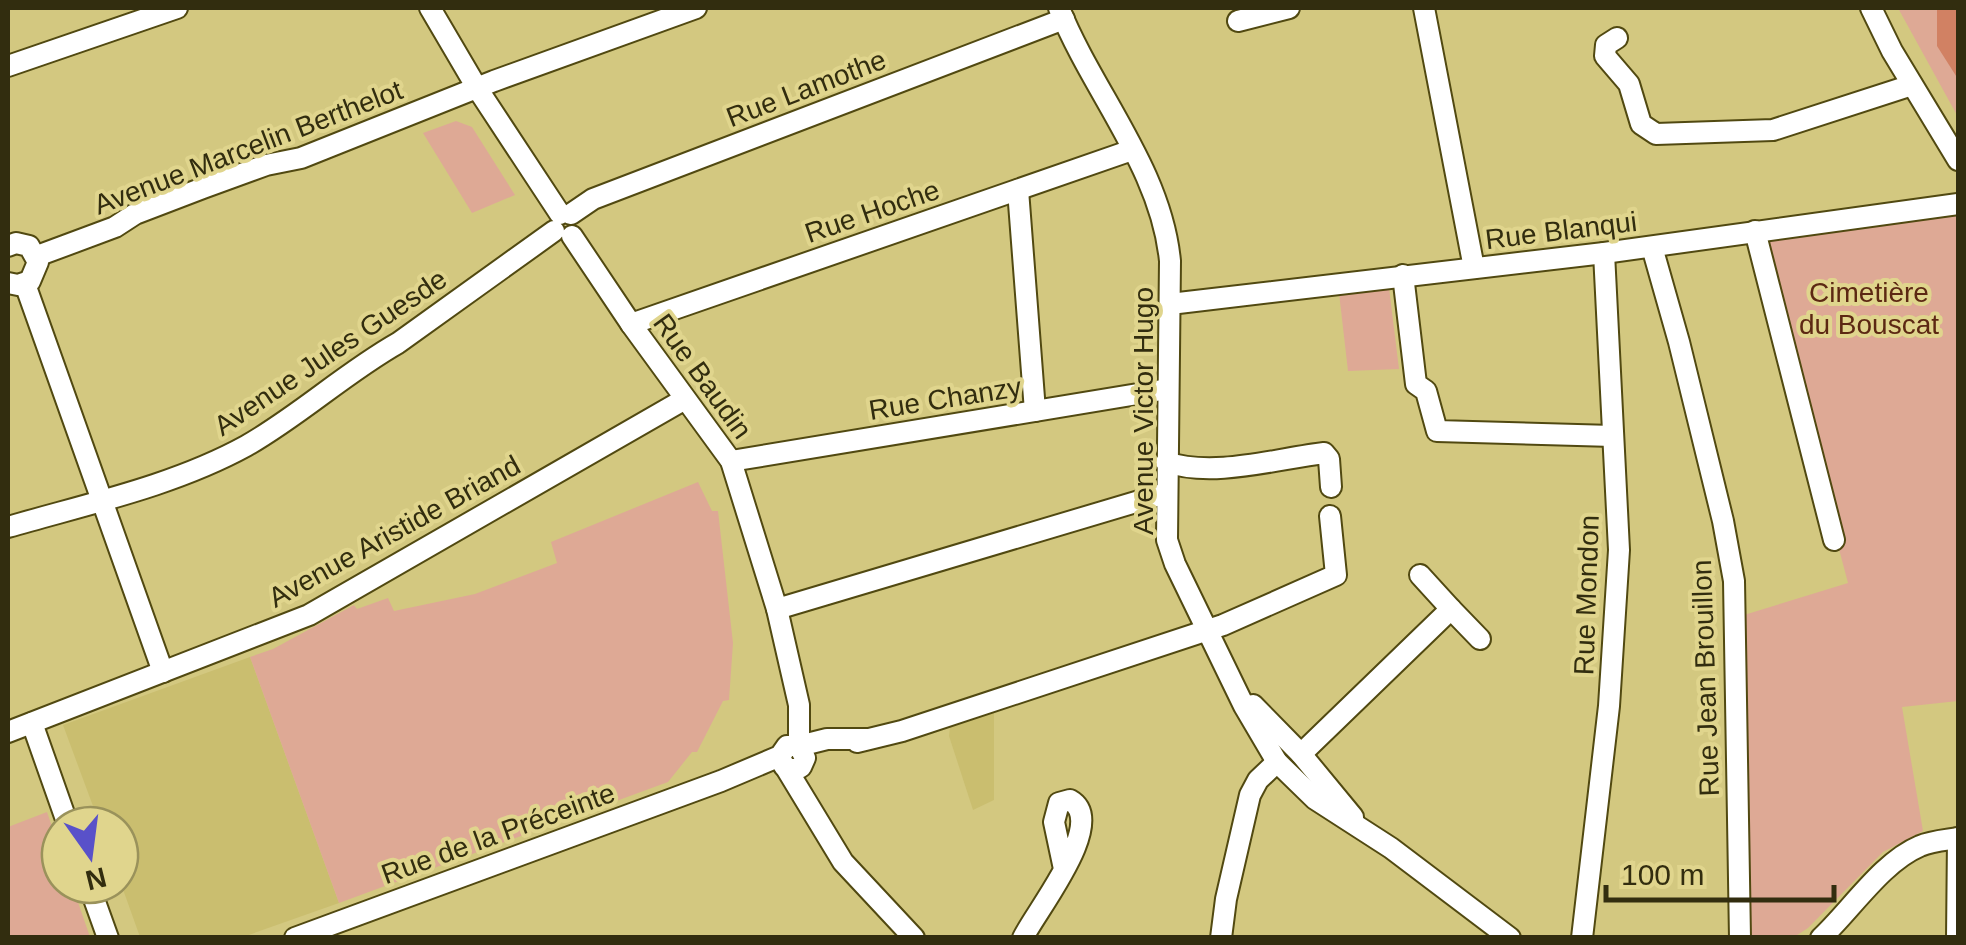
<svg xmlns="http://www.w3.org/2000/svg" width="1966" height="945" font-family="Arial,sans-serif">
<rect width="100%" height="100%" fill="#d3c880"/>
<g fill="#cabe6f">
<polygon points="250,657 339,903 243,937 140,937 120,881 120,825 100,825 63,725"/>
<polygon points="994,711 994,800 973,810 949,736 950,727"/>
</g>
<g fill="#dea995">
<polygon points="1898,8 1958,8 1958,117"/>
<polygon points="456,121 472,127 515,195 472,213 423,133"/>
<polygon points="1958,204 1958,701 1902,707 1923,831 1883,852 1808,928 1794,937 1750,937 1747,929 1744,615 1848,583 1755,231"/>
<polygon points="1389,288 1399,369 1348,371 1339,293"/>
<polygon points="698,482 712,511 718,511 733,643 729,700 723,701 697,752 692,752 668,782 339,903 250,657 273,649 354,605 357,609 388,598 394,611 475,594 557,563 551,542"/>
<polygon points="47,812 60,850 60,885 72,885 90,937 8,937 8,827"/>
</g>
<polygon fill="#d18163" points="1937,8 1958,8 1958,79 1937,46"/>
<g fill="none" stroke-linecap="round" stroke-linejoin="round">
<g stroke="#514911" stroke-width="24">
<g id="minor">
<polyline points="430,8 477,88 560,214"/>
<path d="M1059 8C1093 93 1161 168 1170 261L1167 540 1175 564 1244 706 1277 762 1315 799 1391 848 1510 938"/>
<polyline points="1424,8 1474,268"/>
<polyline points="1871,8 1892,51 1958,160"/>
<polyline points="1238,21 1289,8"/>
<polyline points="1617,38 1606,45 1605,56 1629,84 1641,124 1656,134 1773,130 1912,85"/>
<polyline points="8,66 177,8"/>
<polyline points="1018,190 1035,411"/>
<polyline points="571,214 593,199 1064,19"/>
<polyline points="1755,231 1834,540"/>
<polyline points="572,236 631,324 731,461 777,609 799,705 799,746 827,739 867,739"/>
<polyline points="8,246 16,243 29,246 38,262 30,281 18,285 8,283"/>
<polyline points="1652,247 1679,342 1723,521 1734,581 1740,938"/>
<polyline points="37,256 115,227 135,214 203,188 266,165 301,158 494,81 696,8"/>
<polyline points="1403,275 1416,384 1426,391 1437,431 1613,436"/>
<polyline points="25,284 163,672"/>
<polyline points="1170,304 1604,253 1958,204"/>
<polyline points="631,324 1132,150"/>
<polyline points="731,461 1168,389"/>
<path d="M1166 462C1213 478 1275 459 1324 453L1329 459 1331 487"/>
<path d="M8 527C87 504 173 486 246 446 299 416 345 373 398 343L554 231"/>
<polyline points="777,609 1166,493"/>
<polyline points="1451,609 1480,639"/>
<polyline points="1247,706 1253,705 1301,754 1353,817"/>
<polyline points="32,723 68,825"/>
<polyline points="8,732 309,615 685,399"/>
<polyline points="857,742 902,731 1223,625 1336,575 1330,516"/>
<polyline points="1301,754 1451,609 1420,575"/>
<polyline points="786,768 843,862 914,938"/>
<polyline points="89,885 108,938"/>
<polyline points="295,938 721,781 780,756 787,746 799,746 805,758 801,767 794,770 784,766 780,756"/>
<path d="M1023 938C1035 912 1109 822 1070 800L1059 803 1054 822 1064 869"/>
<polyline points="1221,938 1226,899 1250,795 1258,780 1277,762"/>
<polyline points="1582,938 1609,706 1619,550 1604,253"/>
<path d="M1821 938C1851 910 1882 862 1920 846 1931 841 1946 840 1958 838"/>
<polyline points="1957,938 1958,838"/>
</g>
</g>
<use href="#minor" stroke="#fff" stroke-width="20"/>
</g>
<g text-anchor="middle" stroke-width="8" stroke-linejoin="round" paint-order="stroke">
<g font-size="28" fill="#322d0f" stroke="#e0d58d">
<text transform="translate(806 88) rotate(-21)" y="10">Rue Lamothe</text>
<text transform="translate(248 147) rotate(-21)" y="10">Avenue Marcelin Berthelot</text>
<text transform="translate(872 211) rotate(-19)" y="10">Rue Hoche</text>
<text transform="translate(1561 230) rotate(-7)" y="10">Rue Blanqui</text>
<text transform="translate(330 352) rotate(-34)" y="10">Avenue Jules Guesde</text>
<text transform="translate(703 376) rotate(54)" y="10">Rue Baudin</text>
<text transform="translate(945 398) rotate(-9)" y="10">Rue Chanzy</text>
<text transform="translate(1143 411) rotate(-90)" y="10">Avenue Victor Hugo</text>
<text transform="translate(394 531) rotate(-29)" y="10">Avenue Aristide Briand</text>
<text transform="translate(1586 595) rotate(-88)" y="10">Rue Mondon</text>
<text transform="translate(1705 678) rotate(-92)" y="10">Rue Jean Brouillon</text>
<text transform="translate(498 833) rotate(-20)" y="10">Rue de la Préceinte</text>
</g>
<g font-size="28" fill="#5c2813" stroke="#e0d58d">
<text x="1869" y="302">Cimetière<tspan x="1869" dy="32">du Bouscat</tspan></text>
</g>
</g>
<rect width="1966" height="945" fill="none" stroke="#322d0f" stroke-width="20"/>
<g transform="translate(90 855) rotate(166)"><circle r="48" fill="#e0d58d" stroke="#9a925b" stroke-width="2.5"/>
<path d="M0-8L18 38L0 25L-18 38Z" fill="#5951c9"/>
<text y="-15" font-size="28" font-weight="bold" text-anchor="middle" fill="#322d0f">N</text>
</g>
<path d="M1606 885v15h228v-15" fill="none" stroke="#322d0f" stroke-width="5"/>
<text x="1621" y="885" font-size="30" fill="#322d0f" stroke="#e0d58d" stroke-width="8" paint-order="stroke">100 m</text>
</svg>
